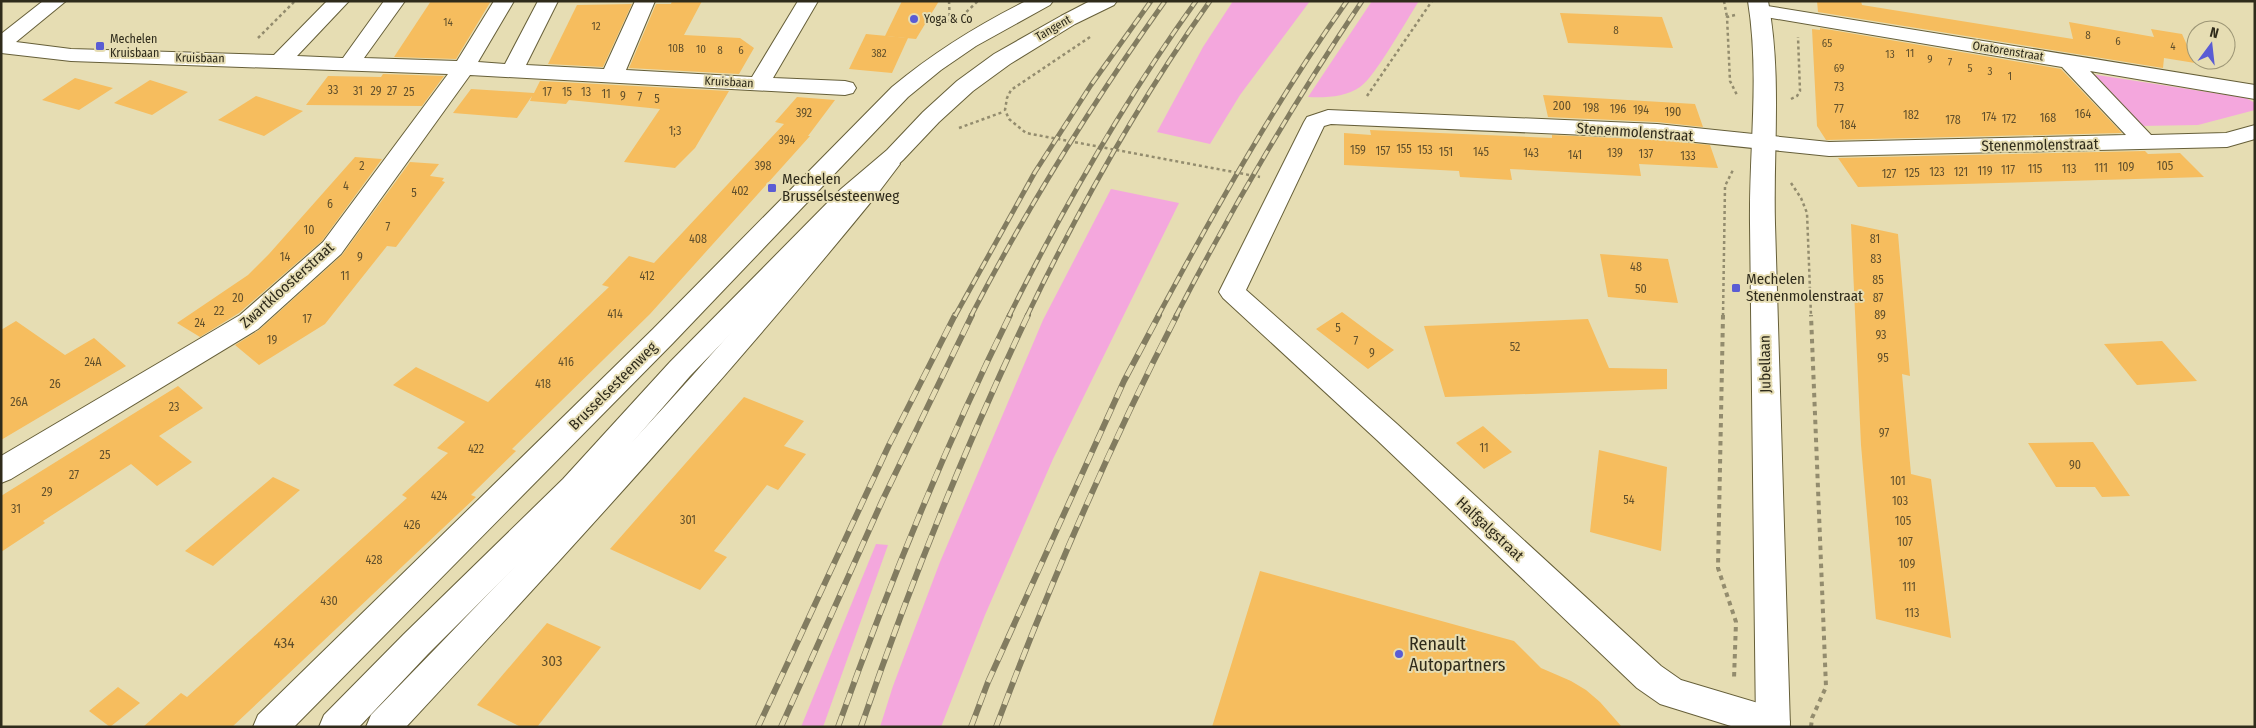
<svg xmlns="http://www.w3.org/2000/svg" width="2256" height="728" font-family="'Fira Sans Condensed',sans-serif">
<rect width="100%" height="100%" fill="#e6ddb3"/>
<g fill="#f4a7dd">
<polygon points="1233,1 1310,1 1240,95 1210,144 1157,132 1203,47"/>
<path d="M1372 1H1419C1407 19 1375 77 1360 87 1346 97 1325 98 1308 97Z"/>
<polygon points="2091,74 2246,98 2255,103 2255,110 2198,125 2139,126"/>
<polygon points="1111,189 1179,203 1053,459 985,615 941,727 880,727 893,686 940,562 1043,320"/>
<polygon points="876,544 888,545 823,727 801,727"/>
</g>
<g fill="#f6bd5e">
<polygon points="431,1 491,1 456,59 394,57"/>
<polygon points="672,1 702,1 684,35 740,38 754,48 739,74 629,68 656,4 671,4"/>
<polygon points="902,1 939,1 916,39 885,36"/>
<polygon points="1817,1 1861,1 1862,5 2073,39 2069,22 2154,37 2151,29 2182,34 2195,63 2164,58 2163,68 1818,12"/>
<polygon points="632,4 603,67 548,64 577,5"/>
<polygon points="1560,13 1662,17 1673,48 1568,43"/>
<polygon points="1820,28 2061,69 2122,133 1826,140 1817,126 1812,29 1820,30"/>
<polygon points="866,34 908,38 892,73 849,69"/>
<polygon points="383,74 444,76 422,106 306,105 328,76 381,77"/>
<polygon points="75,78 113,88 79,110 42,100"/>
<polygon points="150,80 188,92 152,115 114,103"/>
<polygon points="540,81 729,91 695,148 675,168 624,162 660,109 569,100 566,104 530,101 532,96 517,118 453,113 471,89 534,93"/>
<polygon points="1543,95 1695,104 1703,127 1657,122 1548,117"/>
<polygon points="256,96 303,111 264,136 218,120"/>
<polygon points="797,97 835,100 808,136 810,136 650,314 512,449 516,451 471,495 476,497 232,727 143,727 181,693 187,697 407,498 402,495 448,453 437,448 465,422 393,385 416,367 488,402 609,287 602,285 629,256 654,263 784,124 775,122"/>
<polygon points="1370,130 1552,138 1552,135 1657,140 1710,145 1718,168 1639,164 1641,176 1510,169 1512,180 1460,177 1459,171 1344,165 1344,133 1371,135"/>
<polygon points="2145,151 2148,154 2180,153 2204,177 1858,187 1838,158"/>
<polygon points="355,157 382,159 322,241 239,313 200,337 177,323 248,275 269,254"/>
<polygon points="410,162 439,164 430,176 444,178 442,181 445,182 396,247 387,246 325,324 259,365 235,345 259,330 342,255"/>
<polygon points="1851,224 1898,234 1910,376 1902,374 1911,474 1931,479 1951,638 1876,619 1861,445"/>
<polygon points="1600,254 1668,259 1678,303 1608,297"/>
<polygon points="1342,312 1377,338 1394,350 1368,369 1316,329"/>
<polygon points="1588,319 1609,368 1667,369 1667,389 1445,397 1424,326"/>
<polygon points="16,321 65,355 94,338 126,366 1,440 1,330"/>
<polygon points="2162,341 2197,381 2137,385 2104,344"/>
<polygon points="178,386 203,408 159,436 192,462 157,486 131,464 43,521 45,523 1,552 1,496"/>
<polygon points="744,397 804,421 784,446 806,454 778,490 767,485 714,551 727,557 700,590 610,549"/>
<polygon points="1483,426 1512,452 1484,469 1456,443"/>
<polygon points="2093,442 2130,496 2102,497 2095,487 2056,487 2028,443"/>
<polygon points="1599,450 1667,467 1661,551 1590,532"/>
<polygon points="273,477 300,490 213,566 185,551"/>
<polygon points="1260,571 1514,641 1541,668 1571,681 1586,690 1600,702 1622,727 1212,727"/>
<polygon points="547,623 601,647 537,727 521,727 477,705"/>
<polygon points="118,687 140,703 110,727 89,711"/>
</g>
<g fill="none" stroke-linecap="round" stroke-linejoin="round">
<g stroke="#665f39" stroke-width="2">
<g id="minor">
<polygon points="43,1 66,1 16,42 71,49 274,55 327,1 349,1 297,56 343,58 384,1 405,1 364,58 457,61 494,1 514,1 478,62 505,64 538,1 558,1 526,65 604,69 635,1 655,1 626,70 752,77 798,1 818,1 773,78 845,81 853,83 856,88 853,93 845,95 470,75 341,254 258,329 11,479 1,483 1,456 240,315 323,242 448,74 71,61 1,53 1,34"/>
<polygon points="1761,5 2255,85 2255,99 2090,71 2151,135 2226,133 2255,125 2255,139 2227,147 1829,156 1657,138 1331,124 1324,126 1246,290 1397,424 1661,666 1681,680 1785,711 1790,722 1788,727 1734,727 1660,704 1637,688 1377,440 1223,298 1219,292 1304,122 1307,117 1328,110 1657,124 1829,142 2126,135 2062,67 1754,15 1751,11 1754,7"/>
</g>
</g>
<g stroke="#665f39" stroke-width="2">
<g id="major">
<path d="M1748 1H1768C1782 75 1773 149 1775 224 1780 391 1785 559 1790 727H1756C1754 559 1752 391 1750 224 1749 149 1760 75 1748 1Z"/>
<path d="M888 157 896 159 900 164 875 197C726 380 567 554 406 727H366L371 715C510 572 649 429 779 277 812 238 848 200 880 159Z"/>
</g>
</g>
<g stroke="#665f39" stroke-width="2">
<g id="highway">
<path d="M1026 1H1053L1050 5 976 46 941 70 908 97 673 343 294 727H253L258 715 653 329 892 87C933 53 978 25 1026 1Z"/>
<polygon points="1090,1 1117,1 1114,5 1075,24 1010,64 973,91 939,122 903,160 859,201 690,376 585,497 428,654 359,727 319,727 324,715 404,634 563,479 670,362 841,189 887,150 923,112 957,81 994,54 1061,16"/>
</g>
</g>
<g stroke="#938c6e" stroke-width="2.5" stroke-dasharray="3 3" stroke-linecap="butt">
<polyline points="949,1 950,25"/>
<polyline points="1724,1 1727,17"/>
<polyline points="1735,15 1727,17 1730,81 1737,95"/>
<polyline points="962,16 978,1"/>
<polyline points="1090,37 1011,90 1007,98 1005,110 1009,119 1026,133 1260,177"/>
<polyline points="258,38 295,1"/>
<polyline points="1367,96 1432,1"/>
<polyline points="1791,99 1797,96 1800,91 1798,37"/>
<polyline points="959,128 1003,112"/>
<polyline points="1791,183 1801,198 1807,213 1811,316"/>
<polyline points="1723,316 1725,186 1733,170"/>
</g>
<g stroke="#938c6e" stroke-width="4" stroke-dasharray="4.5 4.5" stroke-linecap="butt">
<polyline points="1723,315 1718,568 1736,622 1734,679"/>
<polyline points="1811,727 1812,718 1826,687 1811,315"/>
</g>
<use href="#minor" fill="#fff" fill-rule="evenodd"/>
<use href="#major" fill="#fff" fill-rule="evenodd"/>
<use href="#highway" fill="#fff" fill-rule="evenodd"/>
<g stroke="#827c60" stroke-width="5">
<g id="rail-far1">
<polyline points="955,316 1035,172 1091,85 1151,1"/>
<path d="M971 316C1028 206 1093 102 1165 1"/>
<path d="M1009 316C1064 206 1124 101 1196 1"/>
<path d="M1027 316C1080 206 1139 101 1210 1"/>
<path d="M1158 316C1216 208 1276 101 1347 1"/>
<path d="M1176 316C1232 208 1294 102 1362 1"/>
</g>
</g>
<g stroke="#827c60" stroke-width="6">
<g id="rail">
<polyline points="758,727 889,445 955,315"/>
<polyline points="781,727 883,499 972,315"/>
<path d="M838 727C888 587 944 448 1010 315"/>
<path d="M861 727C909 587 964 449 1028 315"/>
<polyline points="971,727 988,682 1124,381 1159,315"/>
<path d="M996 727C1049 586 1108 449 1177 315"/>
</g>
</g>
<use href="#rail-far1" stroke="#e6ddb3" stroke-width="3" stroke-dasharray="9" stroke-linecap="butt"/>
<use href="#rail" stroke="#e6ddb3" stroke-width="4.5" stroke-dasharray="12" stroke-linecap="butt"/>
</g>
<g fill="#5a5cd4" stroke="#e6ddb3" stroke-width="2">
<circle cx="914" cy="19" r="5"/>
<rect x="95" y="41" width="10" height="10" rx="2.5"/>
<rect x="767" y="183" width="10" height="10" rx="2.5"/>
<rect x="1731" y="283" width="10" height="10" rx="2.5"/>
<circle cx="1399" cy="654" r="5"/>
</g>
<g text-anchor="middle" stroke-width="4" stroke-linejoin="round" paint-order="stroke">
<g font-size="11" fill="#61502c">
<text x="448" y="26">14</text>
<text x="596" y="30">12</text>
<text x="1616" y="34">8</text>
<text x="2088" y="39">8</text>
<text x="2118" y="45">6</text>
<text x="1827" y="47">65</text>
<text x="2173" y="50">4</text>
<text x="676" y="52">10B</text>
<text x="701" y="53">10</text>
<text x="720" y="54">8</text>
<text x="741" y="54">6</text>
<text x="879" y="57">382</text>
<text x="1910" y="57">11</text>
<text x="1890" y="58">13</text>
<text x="1930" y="63">9</text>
<text x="1950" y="66">7</text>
<text x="1839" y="72">69</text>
<text x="1970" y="72">5</text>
<text x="1990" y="75">3</text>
<text x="2010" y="80">1</text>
</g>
<g font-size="12" fill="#2f2b1b" stroke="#e6ddb3" text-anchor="start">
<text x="924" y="23">Yoga &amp; Co</text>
<text x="110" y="43">Mechelen<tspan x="110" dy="14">Kruisbaan</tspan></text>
</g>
<g font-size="12" fill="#2f2b1b" stroke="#e6ddb3">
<text transform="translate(1053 28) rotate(-30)" y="4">Tangent</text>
<text transform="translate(2008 51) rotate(9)" y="4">Oratorenstraat</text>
<text transform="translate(200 58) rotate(1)" y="4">Kruisbaan</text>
<text transform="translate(729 82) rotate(3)" y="4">Kruisbaan</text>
</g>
<g font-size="12" fill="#61502c">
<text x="1839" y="91">73</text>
<text x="333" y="94">33</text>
<text x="358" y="95">31</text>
<text x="376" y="95">29</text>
<text x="392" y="95">27</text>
<text x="409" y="96">25</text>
<text x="547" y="96">17</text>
<text x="567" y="96">15</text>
<text x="586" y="96">13</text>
<text x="606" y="98">11</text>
<text x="623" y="100">9</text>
<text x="640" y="101">7</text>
<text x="657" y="103">5</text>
<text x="1562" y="110">200</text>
<text x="1591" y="112">198</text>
<text x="1618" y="113">196</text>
<text x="1839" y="113">77</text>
<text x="1641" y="114">194</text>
<text x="1673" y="116">190</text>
<text x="804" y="117">392</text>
<text x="2083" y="118">164</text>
<text x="1911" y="119">182</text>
<text x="1989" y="121">174</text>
<text x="2048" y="122">168</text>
<text x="2009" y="123">172</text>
<text x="1953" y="124">178</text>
<text x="1848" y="129">184</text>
<text x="675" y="135">1;3</text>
<text x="787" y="144">394</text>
<text x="1404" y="153">155</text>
<text x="1358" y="154">159</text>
<text x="1425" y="154">153</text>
<text x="1383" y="155">157</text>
<text x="1446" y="156">151</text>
<text x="1481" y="156">145</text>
<text x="1531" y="157">143</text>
<text x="1615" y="157">139</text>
<text x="1646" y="158">137</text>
<text x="1575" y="159">141</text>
<text x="1688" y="160">133</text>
<text x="362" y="170">2</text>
<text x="763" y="170">398</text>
<text x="2165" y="170">105</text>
<text x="2126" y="171">109</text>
<text x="2101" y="172">111</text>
<text x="2035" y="173">115</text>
<text x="2069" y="173">113</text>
<text x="2008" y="174">117</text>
<text x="1985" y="175">119</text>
<text x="1937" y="176">123</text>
<text x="1961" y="176">121</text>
<text x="1912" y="177">125</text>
<text x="1889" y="178">127</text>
<text x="346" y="190">4</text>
<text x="740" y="195">402</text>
<text x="414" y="197">5</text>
<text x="330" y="208">6</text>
<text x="388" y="231">7</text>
<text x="309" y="234">10</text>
<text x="698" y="243">408</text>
<text x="1875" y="243">81</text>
<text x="285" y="261">14</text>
<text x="360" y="261">9</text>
<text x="1876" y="263">83</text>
<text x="1636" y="271">48</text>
<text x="345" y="280">11</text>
<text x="647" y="280">412</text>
<text x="1878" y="284">85</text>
<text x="1641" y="293">50</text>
<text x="238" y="302">20</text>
<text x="1878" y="302">87</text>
<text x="219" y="315">22</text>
<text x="615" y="318">414</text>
<text x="1880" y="319">89</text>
<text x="307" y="323">17</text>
<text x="200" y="327">24</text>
<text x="1338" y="332">5</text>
<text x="1881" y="339">93</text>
<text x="272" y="344">19</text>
<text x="1356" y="345">7</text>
<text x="1515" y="351">52</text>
<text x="1372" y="357">9</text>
<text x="1883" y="362">95</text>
<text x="93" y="366">24A</text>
<text x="566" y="366">416</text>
<text x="55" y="388">26</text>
<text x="543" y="388">418</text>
<text x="19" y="406">26A</text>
<text x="174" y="411">23</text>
<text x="1884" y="437">97</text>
<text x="1484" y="452">11</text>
<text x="476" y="453">422</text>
<text x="105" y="459">25</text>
<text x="2075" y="469">90</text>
<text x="74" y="479">27</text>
<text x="1898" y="485">101</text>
<text x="47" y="496">29</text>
<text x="439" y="500">424</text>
<text x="1629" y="504">54</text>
<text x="1900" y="505">103</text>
<text x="16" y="513">31</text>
<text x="688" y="524">301</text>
<text x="1903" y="525">105</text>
<text x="412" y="529">426</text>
<text x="1905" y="546">107</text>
<text x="374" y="564">428</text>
<text x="1907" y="568">109</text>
<text x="1909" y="591">111</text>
<text x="329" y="605">430</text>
<text x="1912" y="617">113</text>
</g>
<g font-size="15" fill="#2f2b1b" stroke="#e6ddb3">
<text transform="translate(1635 132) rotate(4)" y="5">Stenenmolenstraat</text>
<text transform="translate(2040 145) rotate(-1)" y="5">Stenenmolenstraat</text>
<text transform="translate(287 285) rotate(-42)" y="5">Zwartkloosterstraat</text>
<text transform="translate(1765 364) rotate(-91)" y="5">Jubellaan</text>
<text transform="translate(613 386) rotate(-45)" y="5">Brusselsesteenweg</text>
<text transform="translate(1490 529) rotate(43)" y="5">Halfgalgstraat</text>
</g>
<g font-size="15" fill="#2f2b1b" stroke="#e6ddb3" text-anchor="start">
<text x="782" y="184">Mechelen<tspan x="782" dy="17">Brusselsesteenweg</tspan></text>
<text x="1746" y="284">Mechelen<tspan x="1746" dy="17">Stenenmolenstraat</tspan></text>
</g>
<g font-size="15" fill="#61502c">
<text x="284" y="648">434</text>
<text x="552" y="666">303</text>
</g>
<g font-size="18" fill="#2f2b1b" stroke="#e6ddb3" text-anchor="start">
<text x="1409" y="650">Renault<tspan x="1409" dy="21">Autopartners</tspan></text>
</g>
</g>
<rect width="2256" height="728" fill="none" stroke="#2f2b1b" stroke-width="5"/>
<g transform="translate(2211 45) rotate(15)"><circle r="24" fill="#e6ddb3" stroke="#9d9676"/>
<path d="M0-4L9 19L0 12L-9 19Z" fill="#5a5cd4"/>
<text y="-8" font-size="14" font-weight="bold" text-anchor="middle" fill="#2f2b1b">N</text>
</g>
</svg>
